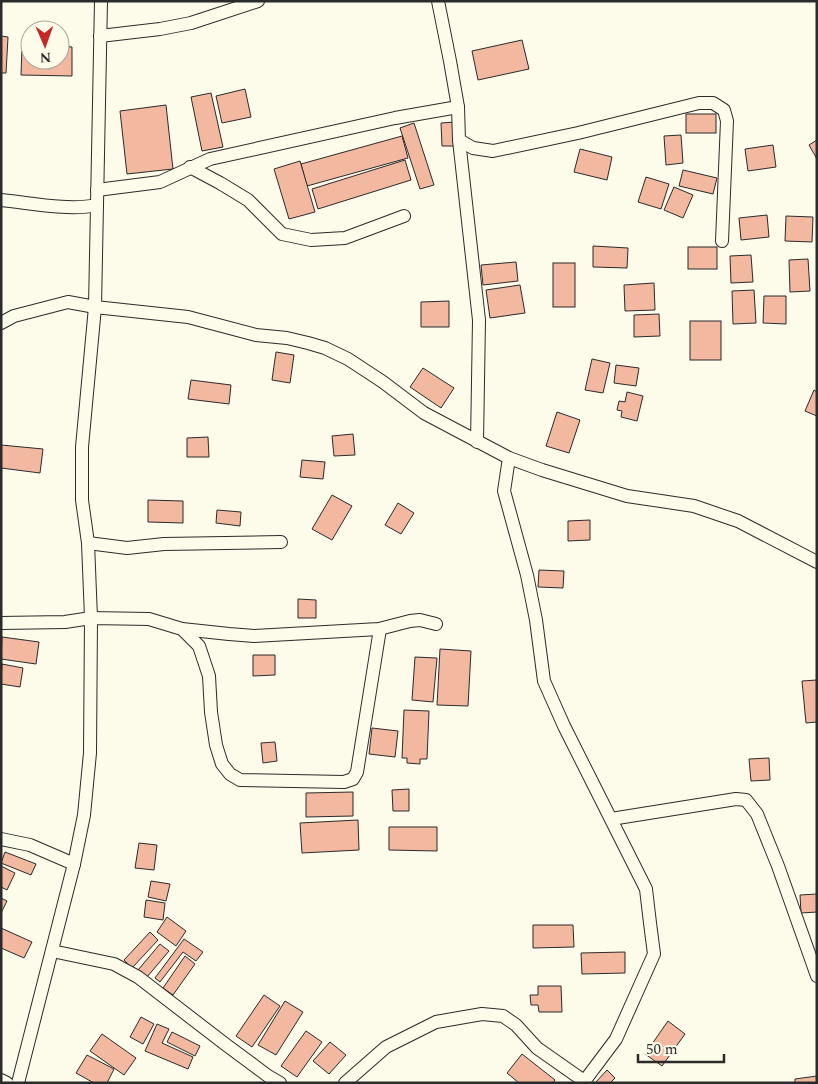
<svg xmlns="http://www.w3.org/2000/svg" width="818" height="1084" font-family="Spectral,serif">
<rect width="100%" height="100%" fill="#fdfbea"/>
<g fill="#f2b8a0" stroke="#2b2b2b">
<polygon points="1,36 8,37 6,73 1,73"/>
<polygon points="522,40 529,69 478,80 472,51"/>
<polygon points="22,46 30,46 30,60 60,60 60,46 72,47 72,76 21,75"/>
<polygon points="245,89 251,117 222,123 216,96"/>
<polygon points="211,93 223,147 202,151 191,97"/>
<polygon points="166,105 173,169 127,174 120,111"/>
<rect x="686" y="114" width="30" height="19"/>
<polygon points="455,122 456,146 442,146 441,123"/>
<polygon points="414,123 434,185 420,189 400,128"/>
<polygon points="681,135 683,163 666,165 664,136"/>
<polygon points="402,136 408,158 307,186 301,164"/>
<polygon points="817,140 817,159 809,145"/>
<polygon points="773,145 776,167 748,171 745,149"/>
<polygon points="580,149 612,157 607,180 574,172"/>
<polygon points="405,160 411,180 318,209 312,189"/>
<polygon points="300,161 315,212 289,219 274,169"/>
<polygon points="683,170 717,178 713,194 679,186"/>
<polygon points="646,177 669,184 661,209 638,202"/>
<polygon points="674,187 693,195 683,218 664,210"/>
<polygon points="767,215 769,237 741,240 739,218"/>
<polygon points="786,216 813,217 812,242 785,241"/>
<polygon points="593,246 628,248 627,268 593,267"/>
<rect x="688" y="247" width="29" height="22"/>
<polygon points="751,255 753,282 731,283 730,256"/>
<polygon points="808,259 810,291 790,292 789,260"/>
<polygon points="516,262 518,281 483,285 481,265"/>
<rect x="553" y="263" width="22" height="44"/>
<polygon points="654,283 655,310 625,311 624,285"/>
<polygon points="520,285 525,313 490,318 486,290"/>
<polygon points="754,290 756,323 733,324 732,291"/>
<polygon points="764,296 786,296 786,324 763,323"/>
<polygon points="449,301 449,327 421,327 421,302"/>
<polygon points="659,314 660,336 634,337 634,315"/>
<rect x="690" y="321" width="31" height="39"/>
<polygon points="276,352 294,355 290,383 272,380"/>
<polygon points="592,359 610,363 603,393 585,390"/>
<polygon points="616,365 639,368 636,386 614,383"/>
<polygon points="423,368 454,388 441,408 410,387"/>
<polygon points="191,380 231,385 229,404 188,399"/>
<polygon points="814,390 817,392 817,416 805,411"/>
<polygon points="627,392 643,396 637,421 621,417 622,411 617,410 619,401 625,402"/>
<polygon points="557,412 580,420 569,453 546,446"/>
<polygon points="353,434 355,455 334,456 332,436"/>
<polygon points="208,437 209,457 187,457 187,438"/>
<polygon points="1,445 43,449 40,473 1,468"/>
<polygon points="302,460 325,462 323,479 300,477"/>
<polygon points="332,495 352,506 332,540 312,529"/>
<polygon points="148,500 183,501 183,523 148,522"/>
<polygon points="398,503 414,513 401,534 385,525"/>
<polygon points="217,510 241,512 240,526 216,523"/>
<polygon points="590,520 590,540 568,541 568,521"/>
<polygon points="539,570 564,571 563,588 538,587"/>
<polygon points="298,599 316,600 316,618 298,618"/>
<polygon points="2,637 39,642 36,664 1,659"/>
<polygon points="440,649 471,651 468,706 437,705"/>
<polygon points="253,655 275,655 275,675 253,676"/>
<polygon points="415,657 437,658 433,702 412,700"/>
<polygon points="2,664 23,668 20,687 1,684"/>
<polygon points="817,680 817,722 806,723 802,681"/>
<polygon points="404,710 429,711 427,759 420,759 420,764 407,763 407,758 402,758"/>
<polygon points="372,728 398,731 395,757 369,754"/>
<polygon points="275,742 277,761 263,763 261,743"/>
<polygon points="769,758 770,780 751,781 749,759"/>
<polygon points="409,789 409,811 393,811 392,790"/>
<polygon points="353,792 353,816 306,817 306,793"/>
<polygon points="358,820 359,850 302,853 300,823"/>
<polygon points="389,827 437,827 437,851 389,850"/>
<polygon points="139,843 157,845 154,870 135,868"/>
<polygon points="5,852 36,864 31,875 1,863"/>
<polygon points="1,866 15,873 7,890 1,887"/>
<polygon points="151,881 170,884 166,901 148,897"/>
<polygon points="817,894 817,912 801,913 800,895"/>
<polygon points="1,898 7,901 1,913"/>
<polygon points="146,900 165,903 163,920 144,917"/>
<polygon points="167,917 186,931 176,946 157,932"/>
<polygon points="533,925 573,925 574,947 533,948"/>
<polygon points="1,928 32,942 24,958 1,948"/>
<polygon points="150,932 158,940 132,968 124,960"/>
<polygon points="184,939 203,952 196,961 183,952 160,982 155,978"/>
<polygon points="160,944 169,951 147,977 138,970"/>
<polygon points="625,952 625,973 582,974 581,953"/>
<polygon points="185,956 195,964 173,995 163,988"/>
<polygon points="538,986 561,986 562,1012 539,1012 538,1005 531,1005 530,995 538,995"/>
<polygon points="264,995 280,1006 252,1047 236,1036"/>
<polygon points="285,1001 303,1012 276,1055 258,1045"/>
<polygon points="141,1017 154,1024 143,1044 130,1037"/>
<polygon points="668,1021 685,1034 662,1066 645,1054"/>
<polygon points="157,1024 169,1029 162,1043 193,1057 188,1069 145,1051"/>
<polygon points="306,1031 322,1042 297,1077 281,1066"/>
<polygon points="172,1032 200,1046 195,1056 167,1042"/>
<polygon points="102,1034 136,1058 124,1075 90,1051"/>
<polygon points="330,1042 346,1055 329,1074 313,1061"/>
<polygon points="522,1054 555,1080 553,1083 519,1083 507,1073"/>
<polygon points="87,1055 114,1069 107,1083 94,1083 76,1073"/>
<polygon points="607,1070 615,1078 610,1083 595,1083"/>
<polygon points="817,1076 817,1083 795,1083 795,1079"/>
</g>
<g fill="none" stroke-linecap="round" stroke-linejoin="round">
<g stroke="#2b2b2b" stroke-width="14">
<g id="minor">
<polyline points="438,1 450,61 458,107 459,140 479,320 477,442"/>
<polyline points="100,36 160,29 191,23 258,1"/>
<polyline points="459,140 473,148 493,151 578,133 699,103 713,103 724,110 727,121 722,241"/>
<polyline points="190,167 220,183 248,200 282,234 311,240 345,238 404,216"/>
<polyline points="97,190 160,182 210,159 395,118 458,107"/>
<path d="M1 200C31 203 68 211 97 205"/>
<polyline points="1,323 14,316 68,302 95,307 188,317 256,335 287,338 308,343 325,348 348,359 383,382 424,413 509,458 542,470 627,496 694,506 738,521 817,562"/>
<polyline points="509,458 504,491 527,575 536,620 544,681 564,726 646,889 650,923 654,954 616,1039 583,1083"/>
<polyline points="88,543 127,548 164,544 281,542"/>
<polyline points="1,623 65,622 91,618 149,619 182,629 229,634 254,636 379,629 410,621 420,620 436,624"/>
<polyline points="182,629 199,646 209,676 211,712 216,745 222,764 230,774 240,780 344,782 353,779 357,772 380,629"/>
<polyline points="611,819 736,799 746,800 757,814 778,866 817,976"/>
<polyline points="1,839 30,845 74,864"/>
<polyline points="52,951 114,964 138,977 225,1044 268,1076 280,1083"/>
<polyline points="1,1080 7,1083"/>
<polyline points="18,1083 74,864 84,815 90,753 91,618 88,543 82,500 82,447 95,307 101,1"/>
<polyline points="345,1083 386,1047 436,1022 482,1014 503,1016 516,1025 537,1048 584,1081"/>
</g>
</g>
<use href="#minor" stroke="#fdfbea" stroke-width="12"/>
</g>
<rect width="818" height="1084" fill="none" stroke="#2b2b2b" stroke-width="5"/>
<g transform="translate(45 45) rotate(178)"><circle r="24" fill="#fdfbea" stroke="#a9a89e"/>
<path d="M0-4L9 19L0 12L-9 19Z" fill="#c62828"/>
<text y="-8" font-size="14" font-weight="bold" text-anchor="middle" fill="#2b2b2b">N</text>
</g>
<path d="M638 1054v8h86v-8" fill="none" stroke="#2b2b2b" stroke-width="2.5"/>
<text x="646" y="1054" font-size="15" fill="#2b2b2b" stroke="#fdfbea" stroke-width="4" paint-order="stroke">50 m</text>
</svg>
